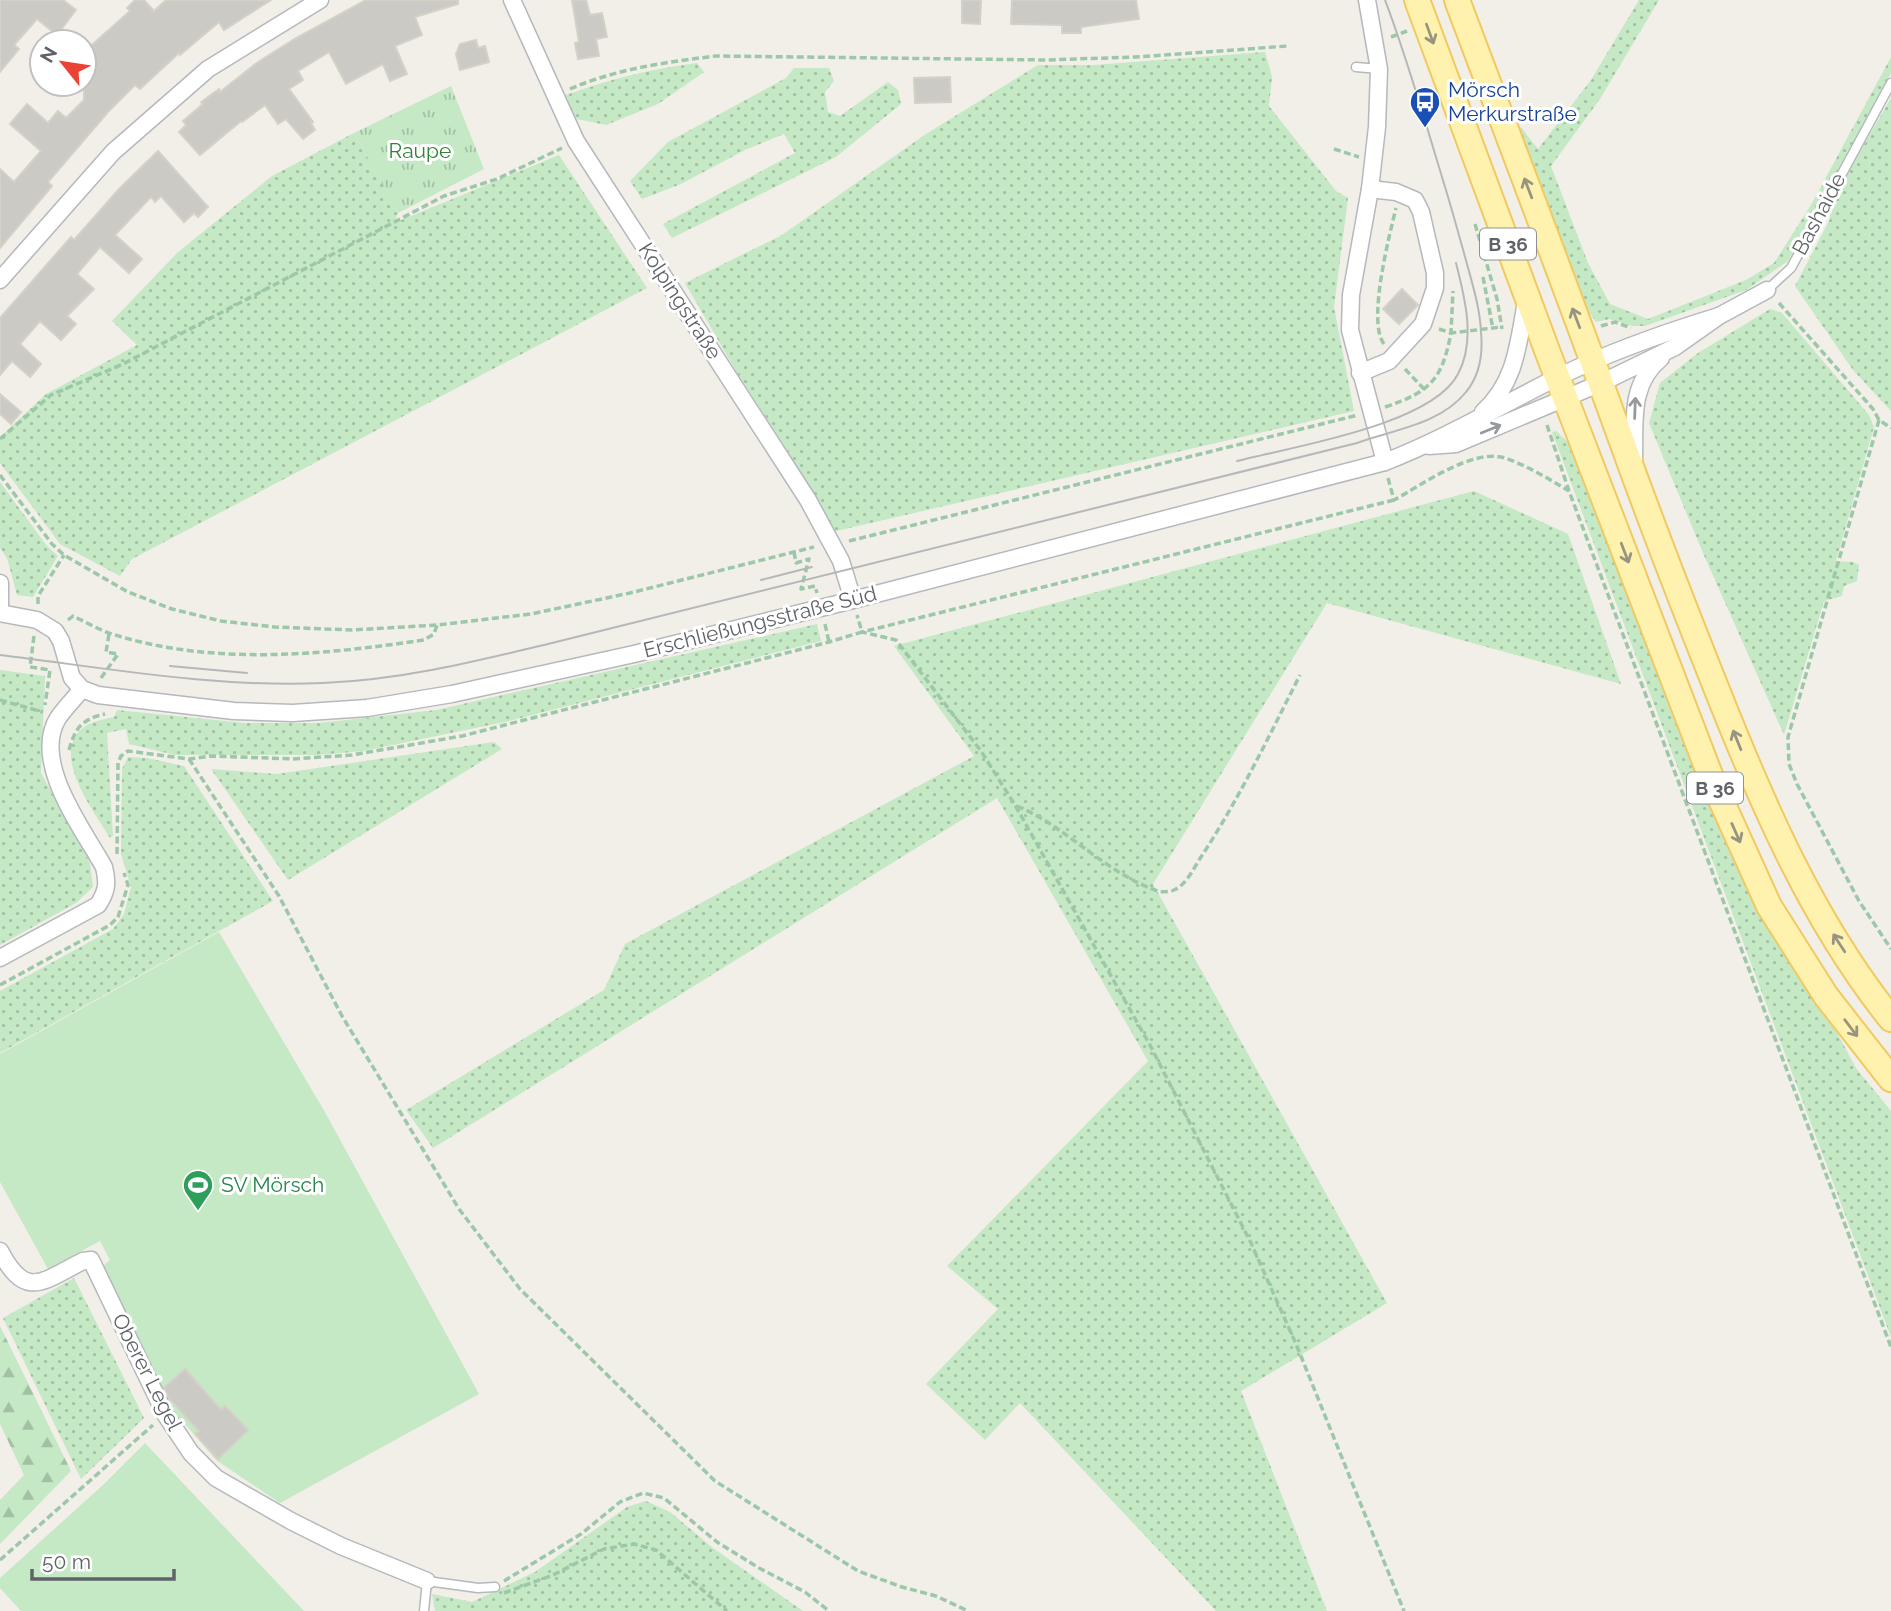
<svg xmlns="http://www.w3.org/2000/svg" width="1891" height="1611" font-family="Raleway,sans-serif">
<defs>
<pattern id="grass-dots" width="8" height="8" patternUnits="userSpaceOnUse" patternTransform="scale(1.75)"><rect width="8" height="8" fill="#c5e8c5"/><path d="M2 2h.1M6 6h.1" fill="none" stroke="#a3c0a4" stroke-width="1.8" stroke-linecap="round"/></pattern>
<pattern id="forest-firs" width="22" height="20" patternUnits="userSpaceOnUse" patternTransform="scale(1.75)"><rect width="22" height="20" fill="#c5e8c5"/><path d="M5 1l3.5 6h-7zM16 11l3.5 6h-7z" fill="#a3c0a4"/></pattern>
<pattern id="park-tufts" width="24" height="20" patternUnits="userSpaceOnUse" patternTransform="scale(1.75)"><rect width="24" height="20" fill="#c5e8c5"/><path d="M3 7l-1-3M5 7V3M7 7l1-3M15 17l-1-3M17 17v-4M19 17l1-3" fill="none" stroke="#a3c0a4"/></pattern>
</defs>
<rect width="100%" height="100%" fill="#f1efe8"/>
<g fill="url(#grass-dots)">
<polygon points="1639,0 1659,0 1600,99 1551,166 1588,263 1610,304 1648,319 1746,280 1774,263 1811,205 1891,57 1891,73 1788,261 1746,290 1645,326 1633,326 1610,319 1596,322 1587,309 1519,129 1521,127 1538,149 1591,80"/>
<polygon points="1265,52 1272,77 1269,106 1336,191 1348,198 1334,307 1354,411 832,532 789,453 736,371 685,283 782,235 926,134 1038,65 1094,65"/>
<path d="M697 63 704 72 658 104 606 125 577 119 563 96C607 80 650 69 697 63Z"/>
<polygon points="794,68 829,68 834,81 825,92 828,112 840,116 888,82 898,90 901,104 836,157 672,238 663,224 795,153 784,134 745,150 681,184 642,199 630,181 668,142 786,78"/>
<polygon points="1891,98 1891,411 1853,370 1795,286 1829,221 1834,196"/>
<polygon points="354,133 398,213 394,223 559,155 647,288 132,559 120,576 60,544 0,463 0,437 46,394 137,345 112,321 177,253 272,176"/>
<polygon points="1770,309 1782,313 1869,415 1874,427 1836,561 1853,562 1859,565 1857,581 1844,586 1842,596 1824,601 1784,735 1703,553 1649,423 1660,383 1698,353"/>
<polygon points="1556,431 1569,443 1574,454 1830,1020 1856,1068 1891,1111 1891,1337 1552,432"/>
<polygon points="0,482 47,546 58,556 33,597 17,595 7,558 0,548"/>
<polygon points="1474,491 1568,534 1621,684 1327,603 1153,884 1387,1303 1241,1391 1327,1611 1216,1611 1020,1403 985,1440 926,1384 998,1309 947,1266 1148,1061 997,798 433,1148 406,1110 604,990 625,944 974,756 894,646"/>
<path d="M817 624 821 641 505 722 363 751 318 755H175L129 744 126 729 107 733 113 836 110 838C94 811 46 750 87 725 95 721 105 719 114 717L117 710 245 723H319L436 710Z"/>
<polygon points="0,670 45,676 41,773 90,863 93,887 76,903 0,945"/>
<polygon points="494,742 502,749 288,880 211,769 277,774"/>
<polygon points="128,757 147,758 184,766 273,901 0,1053 0,991 113,929 124,914 131,887 121,854 122,769"/>
<polygon points="74,1278 144,1418 81,1479 3,1318"/>
<polygon points="646,1501 670,1512 713,1548 803,1611 435,1611 432,1594 472,1602 535,1572 627,1507"/>
</g>
<polygon fill="url(#forest-firs)" points="0,1326 71,1471 0,1544 0,1500 24,1475 0,1424"/>
<polygon fill="url(#park-tufts)" points="451,86 484,169 398,213 354,133"/>
<g fill="#c5e8c5">
<polygon points="219,932 326,1114 479,1394 280,1503 216,1460 166,1402 103,1266 110,1260 100,1241 48,1269 0,1182 0,1054"/>
<polygon points="145,1443 304,1611 21,1611 0,1588 0,1578 104,1484"/>
</g>
<g fill="#cccac5" stroke="#d6d1c6" stroke-width="2">
<polygon points="0,0 63,0 76,10 57,35 37,19 14,45 19,49 0,72"/>
<polygon points="135,0 144,0 154,11 166,0 271,0 224,30 219,22 180,55 179,53 140,89 135,85 108,112 48,182 52,186 0,248 0,169 14,182 41,151 10,124 27,104 48,123 58,111 66,118 84,100 84,52 130,11 127,8"/>
<polygon points="366,0 458,0 458,4 415,17 422,35 395,46 407,74 390,81 383,64 346,84 329,52 298,71 303,80 289,89 313,122 311,123 315,130 303,139 286,119 278,124 265,105 242,122 241,121 200,155 179,132 186,125 183,121 203,104 201,102 219,89 220,92 258,62 296,38"/>
<polygon points="572,0 586,0 590,15 602,13 607,37 596,39 599,56 578,59 575,43 579,42"/>
<polygon points="962,0 981,0 980,24 962,23"/>
<polygon points="1012,0 1136,0 1139,19 1081,27 1081,33 1062,33 1062,25 1011,24"/>
<polygon points="476,40 478,48 485,46 489,62 460,70 456,54 460,44"/>
<polygon points="950,77 951,102 915,103 914,78"/>
<polygon points="158,151 208,207 198,217 194,213 184,222 161,196 155,202 151,197 115,235 142,259 129,273 100,247 77,274 94,289 67,316 76,324 61,340 40,321 20,344 41,364 30,377 12,361 0,375 0,318 71,237 74,240 119,189"/>
<polygon points="1402,289 1418,305 1399,324 1383,309"/>
<polygon points="0,394 21,412 11,424 0,414"/>
<polygon points="185,1369 221,1410 225,1406 248,1430 218,1459 195,1434 199,1431 168,1397 164,1388"/>
</g>
<g fill="none" stroke-linecap="round" stroke-linejoin="round">
<g stroke="#b5b8bc" stroke-width="11">
<g id="service">
<polyline points="1356,67 1379,69"/>
<polyline points="1767,290 1791,268 1891,83"/>
<polyline points="424,1611 427,1581 478,1588 495,1587"/>
</g>
</g>
<g stroke="#b5b8bc" stroke-width="19">
<g id="minor">
<polyline points="512,0 576,141 808,500 841,561 853,600"/>
<polyline points="1367,0 1379,69 1377,127 1370,189 1351,295 1350,330 1385,462"/>
<polyline points="0,280 113,152 208,69 320,0"/>
<polyline points="1360,373 1389,361 1423,324 1435,288 1435,273 1421,212 1415,200 1396,192 1370,189"/>
<path d="M1483 412C1516 382 1518 344 1526 302"/>
<polyline points="1429,446 1456,444 1601,383 1675,347 1719,316 1767,290"/>
<path d="M1634 460C1635 422 1629 384 1661 358"/>
<polyline points="0,583 0,606"/>
<path d="M0 613 37 620 55 631 61 641 72 678 82 689 98 695 234 711 293 713 367 708 452 694 634 654 853 600 1385 462C1444 439 1500 406 1558 377 1610 352 1663 333 1719 316"/>
<path d="M0 958 98 905C107 891 108 883 104 867 83 829 31 762 58 718 65 708 74 699 82 689"/>
<path d="M0 1251C26 1301 43 1281 83 1261L91 1260 165 1414 191 1453 216 1478 291 1521 341 1546 427 1581"/>
</g>
</g>
<g stroke="#f2c960" stroke-width="28">
<g id="primary">
<polyline points="1417,0 1548,353 1712,780 1769,906 1826,996 1891,1079"/>
<path d="M1457 0C1512 146 1568 292 1621 439 1652 525 1685 610 1719 695 1764 808 1814 923 1891 1019"/>
</g>
</g>
<g stroke="#9cc7a9" stroke-width="3.5" stroke-dasharray="7 3.5" stroke-linecap="butt">
<polyline points="1391,37 1407,31"/>
<path d="M570 89C616 69 666 62 716 56L1046 60 1135 57 1288 46"/>
<polyline points="1334,149 1359,157"/>
<polyline points="1475,224 1497,299 1502,329"/>
<polyline points="1483,277 1493,329"/>
<polyline points="1779,303 1873,409 1879,420 1891,428"/>
<polyline points="1601,326 1615,322 1631,328"/>
<polyline points="1439,329 1451,333 1453,291"/>
<path d="M1384 344C1367 322 1389 237 1396 208"/>
<polyline points="1405,369 1425,390"/>
<path d="M1385 407C1430 392 1442 380 1451 333L1501 327"/>
<polyline points="1879,420 1788,737 1789,764 1797,784 1859,901 1891,949"/>
<polyline points="1547,425 1569,491 1891,1347"/>
<polyline points="0,439 51,395 123,364 444,196 497,179 562,148"/>
<polyline points="0,475 52,544 64,555 128,592 172,609 221,621 275,627 352,630 437,625 531,614 630,593 814,547"/>
<path d="M1388 478 1394 500C1422 485 1472 448 1505 458 1528 466 1549 479 1569 491"/>
<polyline points="1394,500 862,632 896,640 981,751 1015,805 1151,1047 1251,1243 1296,1344 1404,1611"/>
<polyline points="849,541 1358,415"/>
<polyline points="794,552 796,563 809,559 801,589 815,586 817,593"/>
<polyline points="38,604 38,596 64,555"/>
<path d="M68 620 73 616C86 622 99 630 112 634 212 666 322 655 424 640L434 634 437 625"/>
<polyline points="825,624 829,642"/>
<polyline points="34,636 30,667 50,670 45,705"/>
<polyline points="101,678 118,654 106,652 109,634"/>
<polyline points="0,700 43,712"/>
<path d="M69 750C75 728 82 719 105 714"/>
<polyline points="189,759 279,896 342,1016 459,1209 520,1289 715,1481 858,1571 902,1587 936,1596 968,1611"/>
<path d="M1017 806C1067 827 1105 873 1158 891 1162 892 1170 892 1174 890 1186 885 1194 868 1201 857 1239 799 1269 736 1300 675"/>
<polyline points="117,854 118,763 121,756 128,751 189,759 211,756 293,759 352,755 462,736 829,642 862,632 857,615"/>
<polyline points="0,985 110,925 118,917 128,885 124,873"/>
<polyline points="0,1560 153,1425"/>
<polyline points="504,1581 581,1534 620,1502 643,1493 664,1498 717,1542 759,1568 805,1592 829,1611"/>
<polyline points="504,1593 553,1575 604,1549 634,1544 656,1550 727,1611"/>
</g>
<use href="#service" stroke="#fff" stroke-width="8"/>
<use href="#minor" stroke="#fff" stroke-width="16"/>
<use href="#primary" stroke="#fff2af" stroke-width="24"/>
<g stroke="#b6b7b8" stroke-width="2">
<path d="M1237 461C1291 447 1432 425 1458 374 1476 341 1465 298 1456 263"/>
<polyline points="761,580 812,567"/>
<path d="M0 655C107 668 214 688 323 683 400 680 473 662 548 644L1357 443C1393 430 1441 424 1466 392 1480 375 1483 353 1481 332 1480 309 1473 286 1467 264 1459 235 1451 206 1442 177 1424 118 1407 58 1385 0"/>
<polyline points="170,666 247,673"/>
</g>
</g>
<defs><path id="oneway-shaft" d="M-6 0H5M1.5-3L5.5 0L1.5 3" fill="none" stroke-width="1.6" stroke-linecap="round" stroke-linejoin="round" transform="scale(1.75)"/></defs>
<g stroke="#979581">
<use href="#oneway-shaft" transform="translate(1430 34) rotate(70)"/>
<use href="#oneway-shaft" transform="translate(1528 188) rotate(-111)"/>
<use href="#oneway-shaft" transform="translate(1576 318) rotate(-111)"/>
<use href="#oneway-shaft" transform="translate(1625 553) rotate(69)"/>
<use href="#oneway-shaft" transform="translate(1737 740) rotate(-112)"/>
<use href="#oneway-shaft" transform="translate(1736 833) rotate(66)"/>
<use href="#oneway-shaft" transform="translate(1839 943) rotate(-123)"/>
<use href="#oneway-shaft" transform="translate(1851 1028) rotate(53)"/>
</g>
<g stroke="#979a9d">
<use href="#oneway-shaft" transform="translate(1635 408) rotate(-88)"/>
<use href="#oneway-shaft" transform="translate(1491 429) rotate(-22)"/>
</g>
<defs>
<g id="bus-pin" transform="scale(1.575)"><path d="M0 17L-7.5 6A9.5 9.5 0 1 1 7.5 6Z" fill="#1a4fb4" stroke="#fff"/><path d="M-5-6H5V4H4V6H2V4H-2V6H-4V4H-5ZM-3.5-4V0h7V-4ZM-3.5 1.2v1.5H-2V1.2ZM2 1.2v1.5H3.5V1.2Z" fill="#fff"/></g>
<g id="stadium-pin" transform="scale(1.575)"><path d="M0 17L-7.5 6A9.5 9.5 0 1 1 7.5 6Z" fill="#2e9e5b" stroke="#fff"/><path d="M0-5a6.5 5 0 1 0 0 10a6.5 5 0 1 0 0-10ZM-3.5-1.8h7v3.6h-7Z" fill="#fff"/></g>
</defs>
<g fill-rule="evenodd">
<use href="#bus-pin" x="1425" y="102"/>
<use href="#stadium-pin" x="198" y="1185"/>
</g>
<g text-anchor="middle" stroke-width="6" stroke-linejoin="round" paint-order="stroke">
<g fill="#fff" stroke="#8f9295" stroke-width="2">
<rect x="1480" y="228.5" width="56" height="31" rx="5"/>
<rect x="1687" y="772.5" width="56" height="31" rx="5"/>
</g>
<g font-size="19" font-weight="bold" fill="#5f6368">
<text x="1508" y="251">B 36</text>
<text x="1715" y="795">B 36</text>
</g>
<g font-size="21" fill="#164399" stroke="#fff" text-anchor="start">
<text x="1448" y="97">Mörsch<tspan x="1448" dy="24">Merkurstraße</tspan></text>
</g>
<g font-size="21" fill="#348238" stroke="#fff">
<text x="420" y="158">Raupe</text>
</g>
<g font-size="21" fill="#5f6368" stroke="#fff">
<text transform="translate(1819 214) rotate(-62)" y="7">Bashaide</text>
<text transform="translate(680 301) rotate(57)" y="7">Kolpingstraße</text>
<text transform="translate(760 622) rotate(-14)" y="7">Erschließungsstraße Süd</text>
<text transform="translate(147 1372) rotate(63)" y="7">Oberer Legel</text>
</g>
<g font-size="21" fill="#27864d" stroke="#fff" text-anchor="start">
<text x="221" y="1192">SV Mörsch</text>
</g>
</g>
<g transform="translate(63 63) rotate(300)"><circle r="33" fill="#ffffff" stroke="#bfc1c3" stroke-width="2"/>
<path d="M0-5L12 26L0 18L-12 26Z" fill="#ea4335"/>
<text y="-10" font-size="19" font-weight="bold" text-anchor="middle" fill="#5f6368">N</text>
</g>
<path d="M32 1569v10h142v-10" fill="none" stroke="#5f6368" stroke-width="3.5"/>
<text x="42" y="1569" font-size="21" fill="#5f6368" stroke="#ffffff" stroke-width="5" paint-order="stroke">50 m</text>
</svg>
